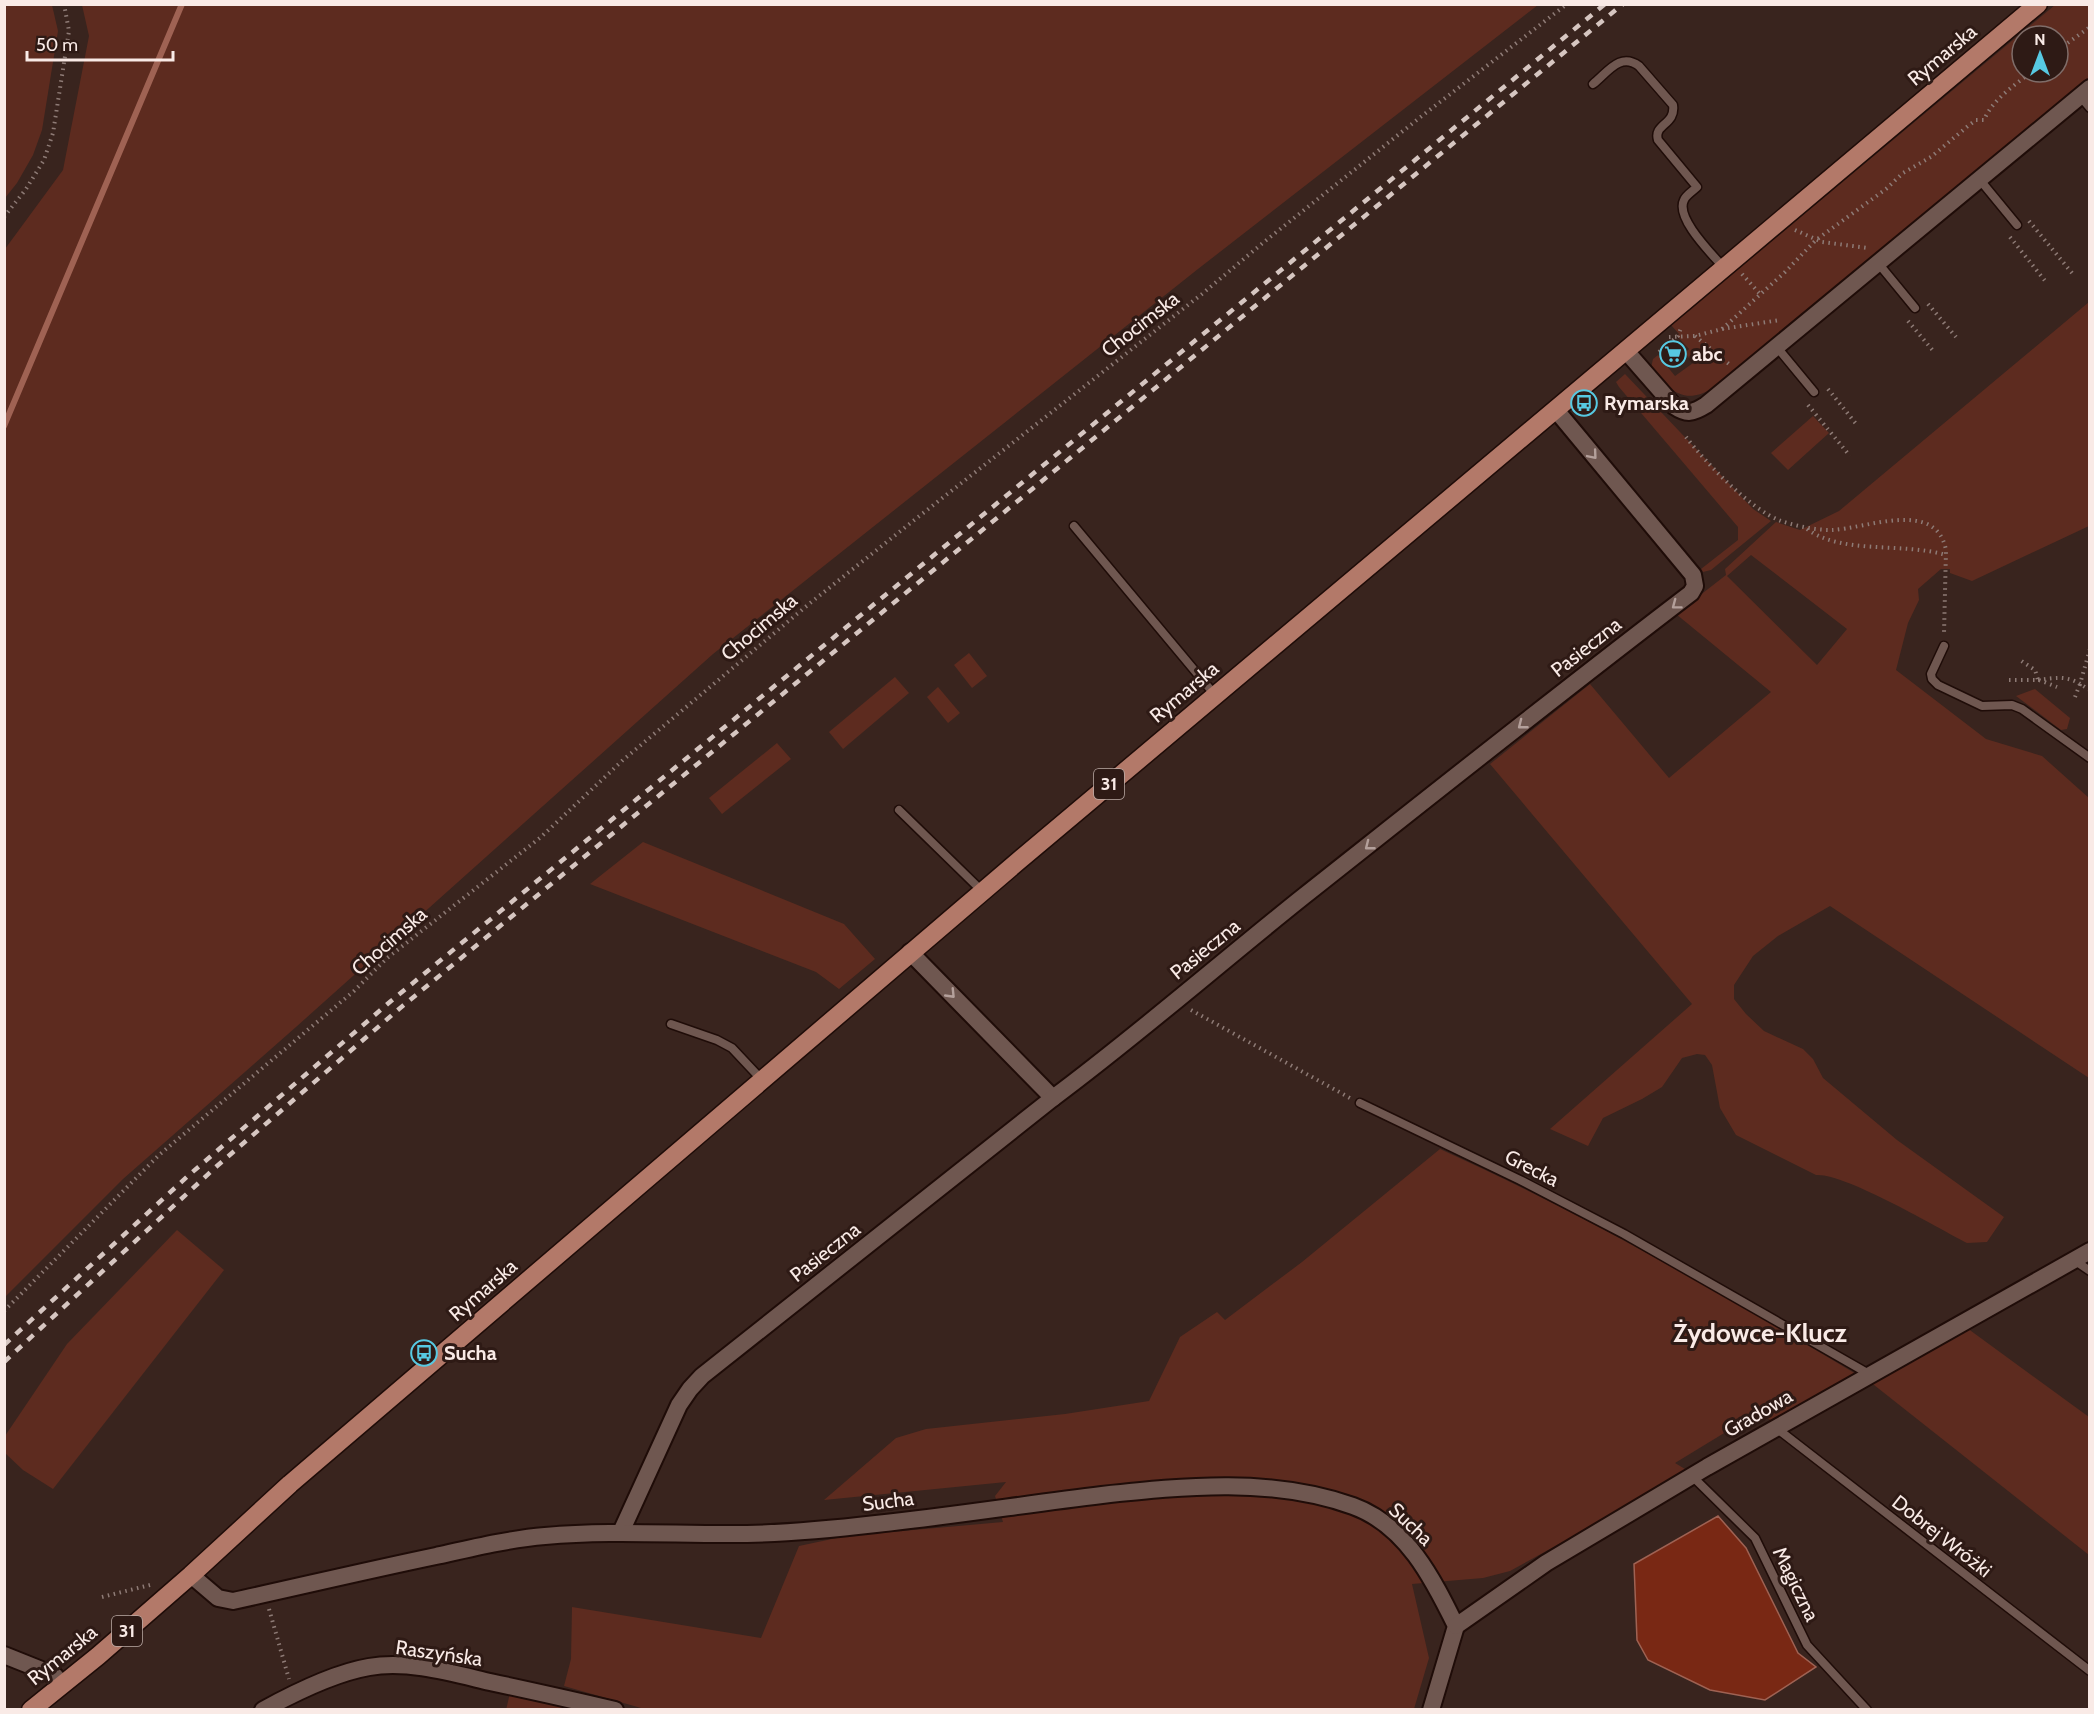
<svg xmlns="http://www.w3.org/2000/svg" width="2094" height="1714" font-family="Cabin,sans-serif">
<rect width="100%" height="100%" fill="#39241e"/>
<g fill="#5d2b1f" fill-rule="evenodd">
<polygon points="5,4 52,5 58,31 42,130 33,155 17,183 5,198"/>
<polygon points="82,5 82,4 1538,5 1198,269 713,654 296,1027 123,1179 5,1297 5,249 63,170 89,36"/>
<path d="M2055 5H2089V78L1713 388C1684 406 1669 390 1651 368L1653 359 1658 355 1675 376 1693 363 1685 353 1689 349 1677 336 1679 334 1671 325ZM2022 36H2058V72H2022Z"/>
<path d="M2089 302V526L1972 581 1950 573V569H1941L1918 589 1919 600 1908 623 1896 670 1986 739 2042 756 2089 798V1078L1830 906 1778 936 1753 956 1734 985V999L1746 1014 1764 1031 1803 1049 1813 1059 1823 1078 1897 1140 2004 1217 1987 1242 1967 1243C1938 1228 1845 1173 1816 1175L1736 1135 1720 1108 1712 1065 1705 1055 1697 1054 1682 1058 1662 1087 1642 1099 1603 1118 1588 1146 1550 1129 1692 1004 1490 764 1590 684 1669 778 1771 692 1676 614 1726 575 1725 569 1776 522 1800 530 1839 511ZM1751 555 1847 629 1817 665 1727 576Z"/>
<polygon points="1625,374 1753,509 1771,521 1711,570 1703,572 1701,569 1738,540 1738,527 1619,387 1616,382"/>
<polygon points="1813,416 1829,433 1788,470 1771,453"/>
<polygon points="969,653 987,676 972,688 954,665"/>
<polygon points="895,677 909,693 843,749 829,732"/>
<polygon points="938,687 960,713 948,723 927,697"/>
<polygon points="2035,689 2070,718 2067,729 2061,730 2016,696"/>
<polygon points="777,743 791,759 722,814 709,798"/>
<polygon points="643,842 844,924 875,959 839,989 816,972 590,884"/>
<path d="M1440 1149C1584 1214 1721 1293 1856 1374L1775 1422 1757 1413 1675 1463 1690 1472 1510 1571 1483 1578 1412 1584 1429 1658 1414 1709 648 1710 564 1686 571 1659 572 1607 761 1638 799 1546 846 1536 1003 1522 995 1496 1006 1482 824 1500 896 1438 926 1429 1065 1414 1149 1401 1180 1337 1217 1312 1225 1320 1302 1262Z"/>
<polygon points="177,1230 224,1270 53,1489 23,1470 5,1453 5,1436 67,1344"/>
<polygon points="1967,1328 2089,1417 2089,1555 1869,1381"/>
<polygon points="510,1693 581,1710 506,1710"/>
</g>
<polygon fill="#792814" stroke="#9f6253" stroke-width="1.5" points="1718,1516 1746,1548 1798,1653 1816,1667 1765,1700 1710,1690 1648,1660 1637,1640 1634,1564"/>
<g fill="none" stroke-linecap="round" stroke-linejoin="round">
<polyline stroke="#9f6253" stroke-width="6" points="4,426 182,4"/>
<g stroke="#1f0c08" stroke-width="11">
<g id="lane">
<path d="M1593 84C1608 72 1620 52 1639 66L1673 105C1676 125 1653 124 1658 140L1697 187C1693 191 1686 195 1684 200 1675 218 1712 254 1724 268"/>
<polyline points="2080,96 2090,108"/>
<polyline points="1980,180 2017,225"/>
<polyline points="1878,263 1915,308"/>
<polyline points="1776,346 1814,392"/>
<polyline points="1074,526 1215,695"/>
<polyline points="1944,646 1931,674 1932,679 1938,685 1982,706 2012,705 2022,709 2090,758"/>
<polyline points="899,810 982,891"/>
<polyline points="671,1024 717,1040 732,1048 762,1080"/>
<polyline points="1360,1103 1520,1180 1624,1234 1869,1374"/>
<polyline points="2074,1260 2090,1271"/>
<polyline points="1775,1427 2090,1671"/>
<polyline points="1692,1476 1755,1538 1807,1645 1867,1710"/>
</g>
</g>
<g stroke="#1f0c08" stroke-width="20">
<g id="street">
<path d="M1626 351 1674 406C1687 415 1693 413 1706 405L2090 88"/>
<polyline points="910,952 1053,1098"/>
<path d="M621 1532 679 1405 690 1389 702 1376 1053 1098C1139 1034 1220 963 1304 896 1433 794 1561 692 1691 593L1695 586 1693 575 1556 410"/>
<path d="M191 1575 218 1598 233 1601C301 1586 369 1570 436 1556 472 1548 509 1539 545 1536 612 1530 679 1535 747 1534 790 1533 833 1529 876 1524 952 1516 1027 1504 1102 1495 1185 1486 1272 1477 1353 1506 1406 1525 1433 1579 1456 1626L1431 1710"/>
<polyline points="1456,1626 1546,1563 1707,1467 2090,1251"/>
<polyline points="4,1655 54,1675 62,1684"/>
<path d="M263 1710C294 1693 334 1673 369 1667 408 1660 452 1673 490 1682 532 1691 573 1700 615 1710"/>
</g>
</g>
<g stroke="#1f0c08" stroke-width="21">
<polyline id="primary" points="31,1710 98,1656 191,1575 290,1484 1016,863 2038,4"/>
</g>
<g stroke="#8e7b76" stroke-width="4" stroke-dasharray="1.5 4.5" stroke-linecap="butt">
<polyline points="2058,50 2090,27"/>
<polyline points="4,217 26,189 44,160 53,133 69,31 64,4"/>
<polyline points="2029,221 2072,273"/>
<polyline points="1795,230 1822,242 1868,248"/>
<polyline points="2010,237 2046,282"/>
<polyline points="1742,274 1760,294"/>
<polyline points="1928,304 1956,337"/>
<polyline points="1908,321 1935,353"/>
<path d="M1722 329 1785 272 1816 240 1886 189 1903 173 1931 157 1968 126 1976 120H1984C1993 99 2014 86 2031 72"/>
<polyline points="1695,336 1729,364"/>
<polyline points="1669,337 1695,336 1722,329 1780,320"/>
<polyline points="1659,352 1678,336 1681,328"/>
<polyline points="1828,389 1857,425"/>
<polyline points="1808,405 1850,456"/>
<path d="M1686 437C1707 464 1750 509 1781 521 1797 526 1814 530 1831 530 1866 529 1936 498 1946 550L1944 634"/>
<path d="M1807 529C1842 555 1903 542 1946 555"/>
<polyline points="2009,680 2038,680 2035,670 2020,660"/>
<path d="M2038 680C2053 678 2066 675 2080 684L2090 649"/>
<polyline points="2039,680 2057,687"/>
<polyline points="2075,697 2080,684 2090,690"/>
<polyline points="1191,1010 1350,1098"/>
<polyline points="4,1311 159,1155 354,991 386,959 541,837 623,760 809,604 908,525 1202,294 1264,242 1418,119 1567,4"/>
<polyline points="102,1597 150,1585"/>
<polyline points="269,1609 289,1679"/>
</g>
<use href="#lane" stroke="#6f5750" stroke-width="8"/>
<use href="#street" stroke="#6f5750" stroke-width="16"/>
<use href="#primary" stroke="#b37969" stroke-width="18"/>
<g stroke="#d6c6c1" stroke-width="4.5" stroke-dasharray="8 8" stroke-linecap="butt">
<polyline points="4,1345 189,1175 391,1001 1605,4"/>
<polyline points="4,1362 217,1166 399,1009 1623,4"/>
</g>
</g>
<defs><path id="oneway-chevron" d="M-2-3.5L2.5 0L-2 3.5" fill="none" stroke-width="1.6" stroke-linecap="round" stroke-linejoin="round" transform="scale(1.5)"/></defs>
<g stroke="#b4a09b">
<use href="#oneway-chevron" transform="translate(1593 455) rotate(50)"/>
<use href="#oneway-chevron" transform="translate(1676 605) rotate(143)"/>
<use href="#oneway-chevron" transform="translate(1522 725) rotate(142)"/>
<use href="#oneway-chevron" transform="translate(1369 846) rotate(142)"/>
<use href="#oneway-chevron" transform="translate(951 994) rotate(46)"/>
</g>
<defs>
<g id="supermarket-ring" transform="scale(1.35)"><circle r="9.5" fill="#2e1a15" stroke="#57c9e2" stroke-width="1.5"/><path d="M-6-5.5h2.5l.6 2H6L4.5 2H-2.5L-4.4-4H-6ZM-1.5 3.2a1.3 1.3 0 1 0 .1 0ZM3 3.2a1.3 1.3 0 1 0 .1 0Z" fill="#57c9e2"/></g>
<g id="bus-ring" transform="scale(1.35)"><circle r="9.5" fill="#2e1a15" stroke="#57c9e2" stroke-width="1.5"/><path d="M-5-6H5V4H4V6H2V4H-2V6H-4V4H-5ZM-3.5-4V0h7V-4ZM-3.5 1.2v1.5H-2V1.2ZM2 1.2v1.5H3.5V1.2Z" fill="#57c9e2"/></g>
</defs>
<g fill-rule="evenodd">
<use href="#supermarket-ring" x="1673" y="354"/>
<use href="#bus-ring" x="1584" y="403"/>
<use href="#bus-ring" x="424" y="1353"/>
</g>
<g text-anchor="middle" stroke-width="6" stroke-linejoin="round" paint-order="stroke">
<g fill="#2e1a15" stroke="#bcaca7" stroke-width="1.5">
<rect x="1094" y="769" width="30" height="30" rx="4.5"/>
<rect x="112" y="1616" width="30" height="30" rx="4.5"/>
</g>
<g font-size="18" font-weight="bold" fill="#f9eae6">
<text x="1109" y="790">31</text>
<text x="127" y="1637">31</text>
</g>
<g font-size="20" fill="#f9eae6" stroke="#2e1a15">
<text transform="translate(1942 55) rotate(-40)" y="7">Rymarska</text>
<text transform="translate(1140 324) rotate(-38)" y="7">Chocimska</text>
<text transform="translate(759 627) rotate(-40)" y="7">Chocimska</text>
<text transform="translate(1586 647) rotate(-38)" y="7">Pasieczna</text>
<text transform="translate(1184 692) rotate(-40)" y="7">Rymarska</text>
<text transform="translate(389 941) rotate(-41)" y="7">Chocimska</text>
<text transform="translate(1205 949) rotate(-39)" y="7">Pasieczna</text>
<text transform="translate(1532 1168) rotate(27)" y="7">Grecka</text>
<text transform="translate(825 1252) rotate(-38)" y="7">Pasieczna</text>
<text transform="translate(483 1290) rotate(-41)" y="7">Rymarska</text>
<text transform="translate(1758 1413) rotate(-30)" y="7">Gradowa</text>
<text transform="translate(888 1501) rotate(-7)" y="7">Sucha</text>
<text transform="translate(1411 1524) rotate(44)" y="7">Sucha</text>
<text transform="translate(1942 1536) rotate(38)" y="7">Dobrej Wróżki</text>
<text transform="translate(1796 1584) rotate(64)" y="7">Magiczna</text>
<text transform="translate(439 1653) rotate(8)" y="7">Raszyńska</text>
<text transform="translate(62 1655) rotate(-39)" y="7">Rymarska</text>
</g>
<g font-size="20" font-weight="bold" fill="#f9eae6" stroke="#2e1a15" text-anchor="start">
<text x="1692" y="361">abc</text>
<text x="1604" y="410">Rymarska</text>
<text x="444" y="1360">Sucha</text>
</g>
<g font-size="26" font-weight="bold" fill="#f9eae6" stroke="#2e1a15">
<text x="1760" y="1342">Żydowce-Klucz</text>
</g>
</g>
<rect width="2094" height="1714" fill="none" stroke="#f9eae6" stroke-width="12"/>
<g transform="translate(2040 54)"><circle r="28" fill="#2e1a15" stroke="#7f6d69" stroke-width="1.5"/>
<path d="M0-4.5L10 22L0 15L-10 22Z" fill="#57c9e2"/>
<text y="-9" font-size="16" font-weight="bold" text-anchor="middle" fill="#f9eae6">N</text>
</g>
<path d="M27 51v9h146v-9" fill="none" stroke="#f9eae6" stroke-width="3"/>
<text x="36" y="51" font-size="18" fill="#f9eae6" stroke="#2e1a15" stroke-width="4.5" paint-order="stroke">50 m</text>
</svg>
